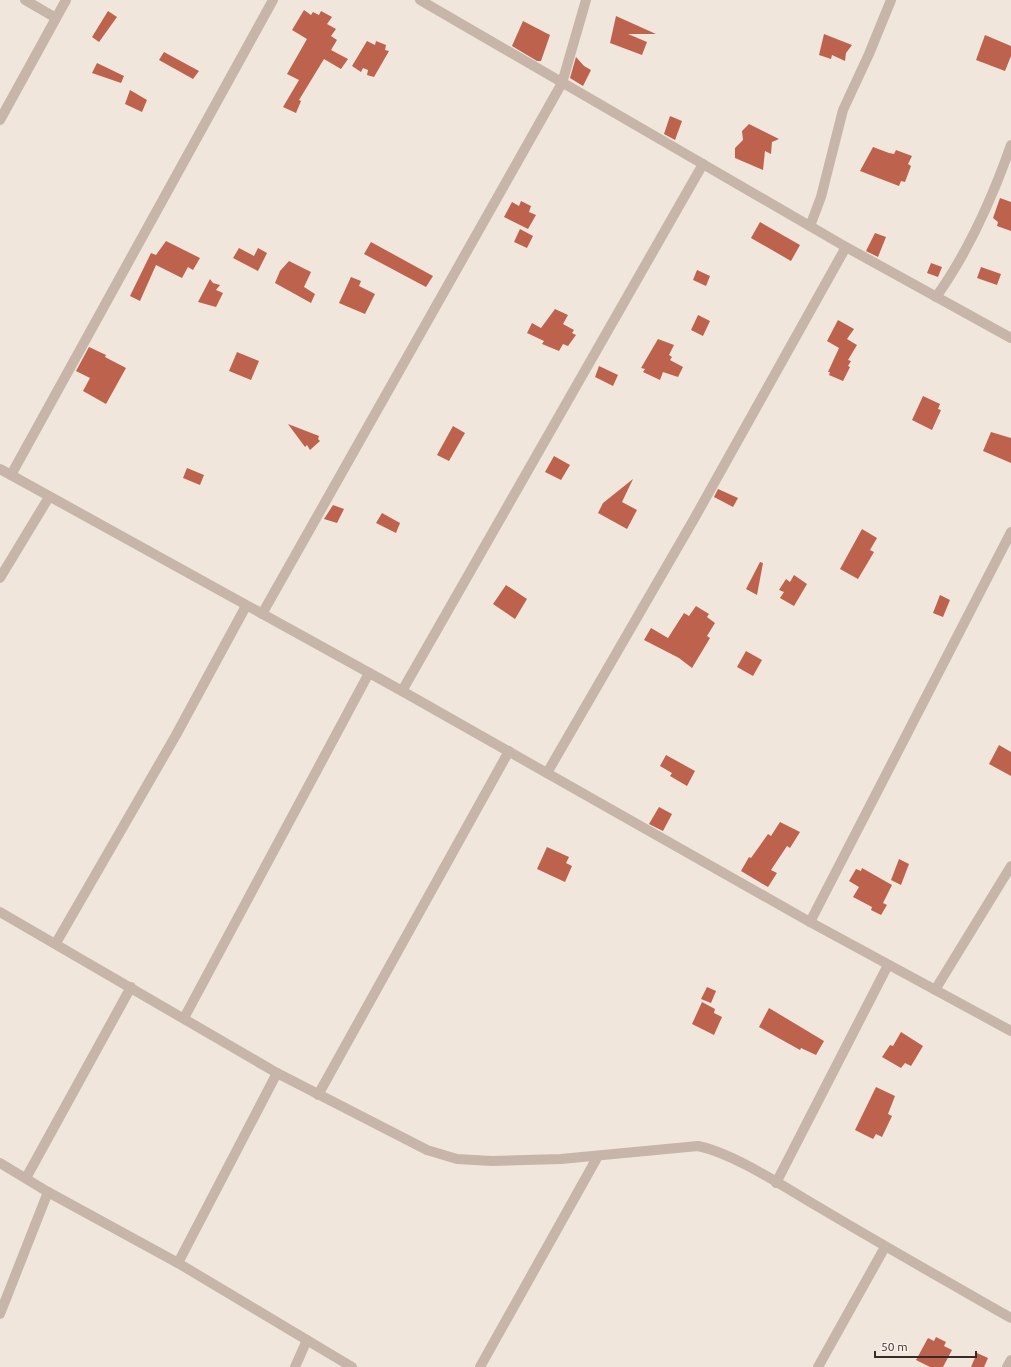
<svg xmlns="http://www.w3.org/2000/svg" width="1011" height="1367" font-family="Ubuntu,sans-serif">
<rect width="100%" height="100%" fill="#f0e6dc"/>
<g fill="#bd634d">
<polygon points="304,10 311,15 313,12 319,15 321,11 332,17 327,24 336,29 331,36 337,40 331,50 348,59 341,69 324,59 299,100 301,101 296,113 283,107 299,80 287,74 307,39 292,30"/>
<polygon points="108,11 117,17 99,42 92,37"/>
<polygon points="616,16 656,34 628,34 647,42 642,55 610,43"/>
<polygon points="523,21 550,35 541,61 537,61 512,46"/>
<polygon points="824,34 852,45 846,53 845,61 832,55 831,59 819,55"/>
<polygon points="985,35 1011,46 1011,56 1005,71 976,60"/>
<polygon points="367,41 375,45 376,41 386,45 385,50 389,51 374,77 367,75 368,70 363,68 361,72 352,66"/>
<polygon points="164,52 199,71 193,79 159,60"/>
<polygon points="576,57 584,66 591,70 583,86 570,78"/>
<polygon points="97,63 124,76 121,83 92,73"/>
<polygon points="130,90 147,100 142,112 125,104"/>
<polygon points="670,116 682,121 675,140 664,134"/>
<polygon points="749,124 779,139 772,142 771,154 765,151 763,170 735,158 735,148 743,140 742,131"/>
<polygon points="873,147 889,153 894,154 896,150 912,156 908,164 911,166 905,182 901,181 899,186 860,171"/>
<polygon points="1000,198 1011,202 1011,231 997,226 998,222 993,218"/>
<polygon points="521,201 531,206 529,212 536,215 528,229 504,217 512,202 519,206"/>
<polygon points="760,222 800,245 791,261 751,238"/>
<polygon points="520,229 533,236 527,248 514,242"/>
<polygon points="875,233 886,237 878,257 866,251"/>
<polygon points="166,241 200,258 193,270 188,267 182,278 156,265 140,301 130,296 151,253 156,255"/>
<polygon points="371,242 433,276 426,287 364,254"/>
<polygon points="239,248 254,256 258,248 267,253 258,271 233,258"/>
<polygon points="289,261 311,272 304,287 315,294 311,303 275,283 280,271"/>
<polygon points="931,263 942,267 938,277 927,273"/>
<polygon points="981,267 1001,274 997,285 977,278"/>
<polygon points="697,270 710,276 706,286 693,280"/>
<polygon points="351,277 361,281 359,286 375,294 365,314 339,303"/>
<polygon points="210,279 213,283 220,285 216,290 223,293 216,307 198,302"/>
<polygon points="555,309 568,315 563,324 574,330 572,333 576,335 568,346 563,344 559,351 542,344 544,341 527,333 532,323 541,328"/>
<polygon points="698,315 710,321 703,336 691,330"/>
<polygon points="838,320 854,329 847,339 857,345 848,360 851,361 848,366 850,367 843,381 829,375 830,372 828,372 839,348 827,341"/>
<polygon points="658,339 674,345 669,355 672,357 670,360 683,367 678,377 663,372 660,380 643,372 645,369 641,368"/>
<polygon points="89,347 106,355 105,357 126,368 106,404 83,391 90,378 76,371"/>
<polygon points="237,352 259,361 251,380 229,371"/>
<polygon points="599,366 618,375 613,386 595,377"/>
<polygon points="923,396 940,404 938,409 941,410 932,430 912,420"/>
<polygon points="288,424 319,436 318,439 320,441 310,450 307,445 305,447"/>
<polygon points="453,426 465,433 449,461 437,455"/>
<polygon points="991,432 1011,438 1011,463 983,451"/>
<polygon points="554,456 570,465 561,480 545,472"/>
<polygon points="187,468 204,475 200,485 183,478"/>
<polygon points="633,479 622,502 637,510 627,529 598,513 603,503"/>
<polygon points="718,489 738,498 733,507 714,497"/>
<polygon points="333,505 344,509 337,523 324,519"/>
<polygon points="382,513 400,523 396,533 376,523"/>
<polygon points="862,529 877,538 870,550 874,552 858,579 840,569"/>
<polygon points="760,562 763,563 757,595 746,589"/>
<polygon points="794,575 807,584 794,606 780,598 784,592 779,590 786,579 790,582"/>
<polygon points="506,585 527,599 515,619 493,604"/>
<polygon points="940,595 950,600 943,617 933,613"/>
<polygon points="696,606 709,614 707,617 715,623 707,636 710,638 692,668 679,658 644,640 651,628 668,638 684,613 689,616"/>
<polygon points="746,651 762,660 753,676 737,667"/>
<polygon points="999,745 1011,752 1011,776 989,764"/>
<polygon points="666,755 695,771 687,786 670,776 672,773 660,766"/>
<polygon points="659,807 672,814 663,831 649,824"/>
<polygon points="780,822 800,832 790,848 787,846 771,870 777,873 768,887 741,871 749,857 751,858 768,834 771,836"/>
<polygon points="547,847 569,857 566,863 572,866 565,882 537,869"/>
<polygon points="899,859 909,864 901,885 891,880"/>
<polygon points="862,868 892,885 883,903 887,905 881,915 871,910 872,907 853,897 859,887 849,881 856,869 861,871"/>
<polygon points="707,987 716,991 711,1003 701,999"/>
<polygon points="702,1002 715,1009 714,1013 722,1017 714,1035 692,1024"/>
<polygon points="769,1008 824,1041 816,1055 801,1048 800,1050 759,1027"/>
<polygon points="901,1032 923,1046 911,1066 905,1063 901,1068 882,1057 890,1045 893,1046"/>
<polygon points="876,1087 895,1096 888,1114 892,1116 882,1137 876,1134 873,1139 855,1130"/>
<polygon points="936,1337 946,1342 944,1346 952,1350 943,1367 930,1367 916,1360 928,1338 934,1341"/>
<polygon points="977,1353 988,1358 984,1367 971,1367"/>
</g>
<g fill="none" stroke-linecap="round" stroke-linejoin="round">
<g stroke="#c7b5a9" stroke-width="10">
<polyline points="25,0 56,18"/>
<polyline points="420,0 846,247 1011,338"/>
<polyline points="0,120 66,0"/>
<polyline points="810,226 821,197 843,110 869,54 891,0"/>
<path d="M936 297C969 251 992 199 1011 145"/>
<polyline points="0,469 402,691 810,922 1011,1031"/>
<polyline points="11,475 273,0"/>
<polyline points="0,578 49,497"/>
<polyline points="262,614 562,83 586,0"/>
<polyline points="402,691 703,164"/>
<polyline points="547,773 694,519 846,247"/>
<path d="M0 912 277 1073 427 1150 457 1159 492 1161 561 1159 698 1146C736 1154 787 1189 822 1209 884 1246 948 1282 1011 1318"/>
<polyline points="810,922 1011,532"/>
<polyline points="56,943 176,735 246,606"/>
<polyline points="935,990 1011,866"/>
<polyline points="184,1018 369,673"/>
<polyline points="318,1095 509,751"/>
<polyline points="0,1163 48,1192 178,1263 352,1367"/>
<polyline points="26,1178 131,987"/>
<polyline points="776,1183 888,965"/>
<polyline points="178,1263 277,1073"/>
<polyline points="0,1314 48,1192"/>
<polyline points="295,1367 307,1340"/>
<polyline points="480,1367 598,1156"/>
<polyline points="818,1367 885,1247"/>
<polyline points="1007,1367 1011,1360"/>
</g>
</g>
<path d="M875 1351v6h101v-6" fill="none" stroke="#352c28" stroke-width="2"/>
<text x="881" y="1351" font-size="12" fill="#352c28" stroke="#f8f0e8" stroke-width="3" paint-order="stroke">50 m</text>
</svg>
